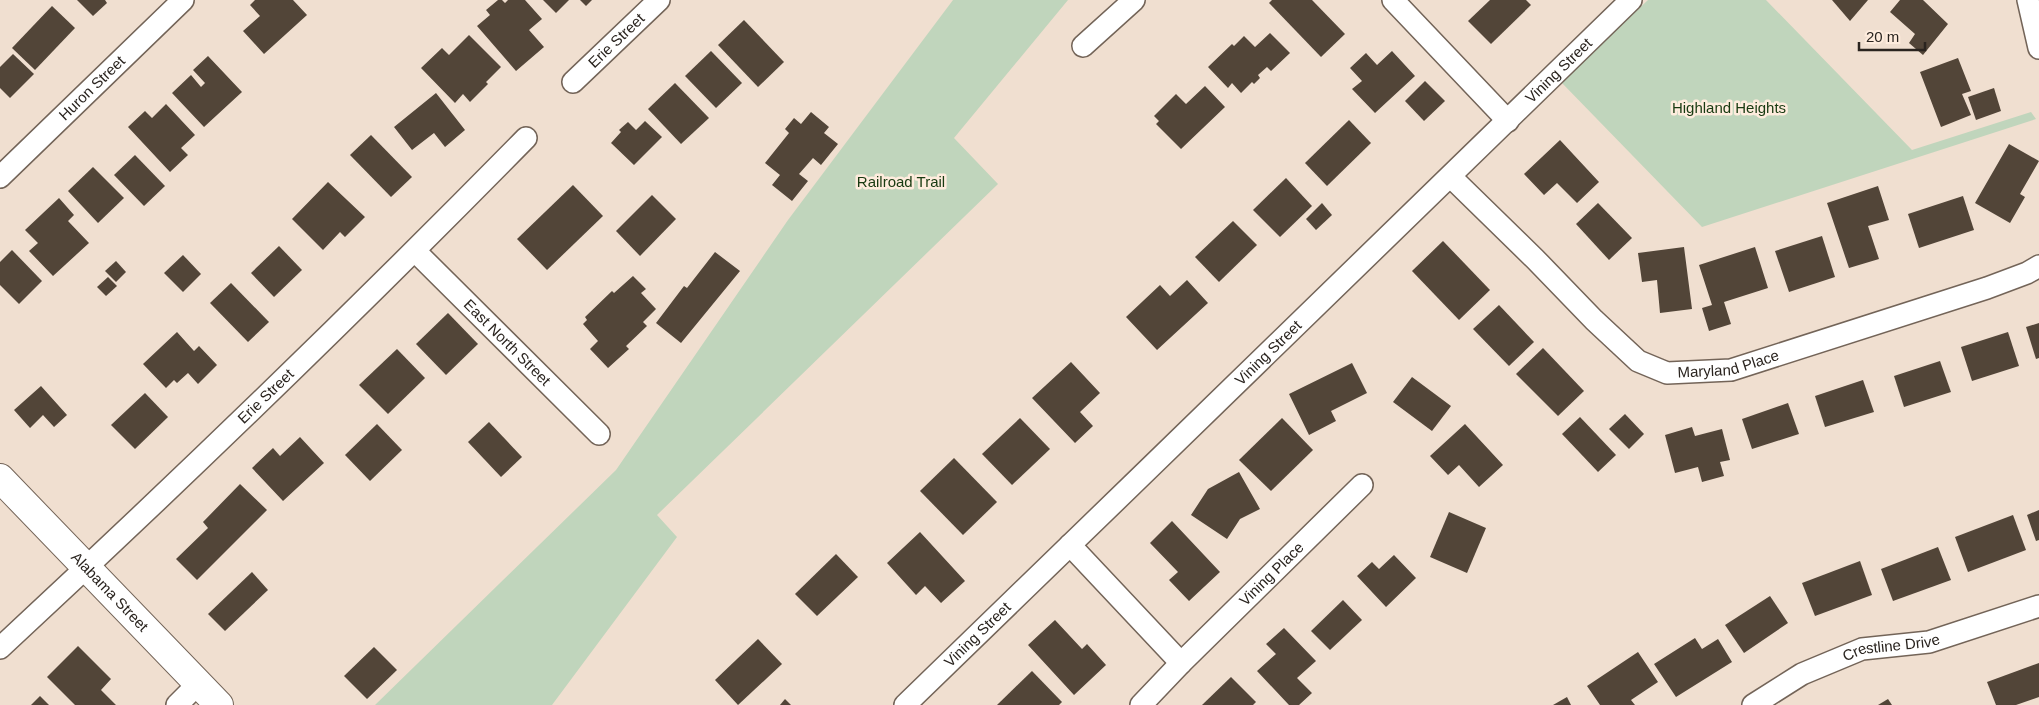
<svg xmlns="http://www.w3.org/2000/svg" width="2039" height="705" font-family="Helvetica,sans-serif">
<rect width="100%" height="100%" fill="#f0dfd0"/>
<g fill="#c0d5bc">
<polygon points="953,0 1068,0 954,138 998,184 657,515 677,537 552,705 375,705 616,470 788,220"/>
<polygon points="1648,0 1766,0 1912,150 2031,112 2036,119 1702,227 1561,82"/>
</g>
<g fill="#524538">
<polygon points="77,0 105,0 107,3 93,16"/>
<polygon points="255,0 293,0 307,15 264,54 243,31 260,16 250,5"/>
<polygon points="498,0 502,0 505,3 508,0 525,0 542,19 529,30 544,47 516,71 477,26 490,15 486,10"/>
<polygon points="543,0 569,0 556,13"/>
<polygon points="580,0 592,0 586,6"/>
<polygon points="1272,0 1312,0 1345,34 1321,57 1269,3"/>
<polygon points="1490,0 1526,0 1531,5 1491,44 1468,21"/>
<polygon points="1832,0 1868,0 1850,21"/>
<polygon points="1900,0 1923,0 1948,24 1923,55 1909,43 1915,34 1890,12"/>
<polygon points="52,6 75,28 35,70 12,48"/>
<polygon points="744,20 784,62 758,87 718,45"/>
<polygon points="1270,33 1290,53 1271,71 1267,67 1258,75 1260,78 1254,84 1252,82 1241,93 1232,83 1228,88 1208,67 1232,44 1234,46 1244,36 1255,47"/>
<polygon points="469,35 501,67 486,82 488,84 470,102 463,94 455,103 421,68 442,48 449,55"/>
<polygon points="711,51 742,83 716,108 685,76"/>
<polygon points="1392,51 1415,76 1375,113 1352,89 1362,81 1350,68 1366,53 1377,65"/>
<polygon points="13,54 34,74 10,98 0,88 0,67"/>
<polygon points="208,56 242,92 204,127 172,93 191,75 201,87 205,83 193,70"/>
<polygon points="1958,58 1971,91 1962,94 1971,115 1941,127 1920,72"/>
<polygon points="1425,81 1445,101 1424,121 1405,101"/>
<polygon points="675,83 709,118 681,144 648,109"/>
<polygon points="1205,86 1225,107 1181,149 1156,124 1159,121 1154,116 1176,94 1186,104"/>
<polygon points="1994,88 2001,111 1976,120 1968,97"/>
<polygon points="436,93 465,130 445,147 434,133 412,150 394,127"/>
<polygon points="166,104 195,135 181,148 188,155 170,172 128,127 145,111 152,118"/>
<polygon points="811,112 829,127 824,133 838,144 821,165 813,158 799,174 808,181 792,201 772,185 780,175 765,163 789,133 785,129 794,118 801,124"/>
<polygon points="1349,120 1371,143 1327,186 1305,163"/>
<polygon points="645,121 662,137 634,165 611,143 621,132 619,130 628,122 636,130"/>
<polygon points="371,135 412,177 391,197 350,155"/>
<polygon points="1560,140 1599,182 1577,203 1557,183 1544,195 1524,174"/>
<polygon points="2009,144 2039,161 2020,194 2025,197 2010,223 1975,203"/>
<polygon points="135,155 165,186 144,206 114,175"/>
<polygon points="93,167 124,198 98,223 68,191"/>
<polygon points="1286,178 1312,206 1280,237 1253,210"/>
<polygon points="328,182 365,217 345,237 340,232 323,250 292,219"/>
<polygon points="573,185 603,216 547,270 517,239"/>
<polygon points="1878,186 1889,220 1868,226 1879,259 1849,268 1827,203"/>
<polygon points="652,195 676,219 640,256 616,231"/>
<polygon points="1963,196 1974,230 1919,248 1908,214"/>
<polygon points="59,198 74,215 68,221 89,243 53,276 29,251 38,243 25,230"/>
<polygon points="1322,203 1332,215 1316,230 1306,219"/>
<polygon points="1598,203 1632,238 1609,260 1576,224"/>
<polygon points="1233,221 1257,245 1219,282 1195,257"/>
<polygon points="1822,236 1835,277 1789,292 1775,251"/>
<polygon points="1443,241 1490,290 1459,320 1412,271"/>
<polygon points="279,246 302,270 274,297 251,273"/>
<polygon points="1684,247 1692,309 1660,313 1657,280 1642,282 1638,253"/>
<polygon points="1755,247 1768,288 1724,302 1731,324 1709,331 1702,308 1712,305 1699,265"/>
<polygon points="12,250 42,281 19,304 0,285 0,262"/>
<polygon points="715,252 740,271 681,343 656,323 684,286 687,288"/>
<polygon points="183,255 201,274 183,292 164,273"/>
<polygon points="116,261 126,272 116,282 105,271"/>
<polygon points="633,276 646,289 641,293 656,309 643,322 647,326 626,346 629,349 608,368 590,349 598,341 583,324 587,320 585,317 612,291 614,293"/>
<polygon points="108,277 117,286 106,296 97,287"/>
<polygon points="1187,280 1208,303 1157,350 1126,317 1160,285 1170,296"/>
<polygon points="231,283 269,322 248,342 210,303"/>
<polygon points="1499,305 1534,342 1509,366 1473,329"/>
<polygon points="448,313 478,344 446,375 416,344"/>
<polygon points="2039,323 2039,358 2036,359 2026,327"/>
<polygon points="177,332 194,351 199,346 217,365 198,384 188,373 177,383 174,380 166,388 143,364"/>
<polygon points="2008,332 2019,366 1972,381 1961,347"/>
<polygon points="1543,348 1584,391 1558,416 1516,374"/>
<polygon points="397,349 425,378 388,414 359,385"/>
<polygon points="1940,361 1951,392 1904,407 1894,376"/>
<polygon points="1071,362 1100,393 1080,412 1093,426 1075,443 1032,398"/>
<polygon points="1352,363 1367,393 1331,411 1336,421 1309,435 1289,394"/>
<polygon points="1412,377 1451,406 1432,431 1393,402"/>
<polygon points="1863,380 1874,412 1825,427 1815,396"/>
<polygon points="41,386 67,415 54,427 43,415 30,428 14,410"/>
<polygon points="145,393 168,417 135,449 111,425"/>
<polygon points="1788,403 1799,434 1752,449 1742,419"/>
<polygon points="1625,414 1644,434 1629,449 1609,429"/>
<polygon points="1580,417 1616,455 1598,472 1562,434"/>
<polygon points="1020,418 1050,449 1012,485 982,454"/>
<polygon points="1282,418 1313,450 1271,491 1239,460"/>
<polygon points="489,422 522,457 501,477 468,442"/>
<polygon points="377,424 402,450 370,481 345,455"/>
<polygon points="1465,424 1503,465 1479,487 1459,465 1448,475 1430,456"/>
<polygon points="1692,427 1695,436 1722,429 1730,460 1720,462 1724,476 1702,482 1698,467 1675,473 1665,435"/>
<polygon points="300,437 324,463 283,501 252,468 273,448 280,456"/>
<polygon points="954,458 997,502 963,535 920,491"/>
<polygon points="1239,472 1260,509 1240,519 1227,539 1191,515 1208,489"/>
<polygon points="240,484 267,510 197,580 176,559 208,528 203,522"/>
<polygon points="2039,510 2039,540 2036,541 2027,515"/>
<polygon points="1449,512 1486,528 1467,573 1430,557"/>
<polygon points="2013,515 2026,550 1968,572 1955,537"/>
<polygon points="1172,521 1220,572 1189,601 1169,580 1178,572 1150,543"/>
<polygon points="920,532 965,581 941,603 925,586 916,595 887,563"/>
<polygon points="1938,547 1951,580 1893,601 1881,569"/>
<polygon points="836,554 858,577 817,616 795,594"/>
<polygon points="1394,555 1416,578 1386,607 1357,576 1372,562 1379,569"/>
<polygon points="1860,561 1872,595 1815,616 1802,583"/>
<polygon points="252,572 268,590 225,631 208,614"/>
<polygon points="1770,596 1788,623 1744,653 1725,625"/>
<polygon points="1343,600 1362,620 1330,650 1311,631"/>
<polygon points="1055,620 1082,649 1087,644 1106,665 1074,695 1028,645"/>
<polygon points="1284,628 1316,661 1297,678 1312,693 1299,705 1289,705 1257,671 1276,654 1266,644"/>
<polygon points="1695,638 1702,649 1718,639 1732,662 1676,697 1654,664"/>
<polygon points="758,639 782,664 738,705 715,680"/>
<polygon points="78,646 111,679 101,690 116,705 75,705 47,677"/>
<polygon points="374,647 397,670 367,699 344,676"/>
<polygon points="1638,652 1658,682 1631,700 1635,705 1600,705 1587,686"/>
<polygon points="2039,663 2039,697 2016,705 1996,705 1987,682"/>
<polygon points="1032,671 1062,702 1059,705 997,705"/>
<polygon points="1231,677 1256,702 1253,705 1202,705"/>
<polygon points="40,696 49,705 31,705"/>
<polygon points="1567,697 1571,705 1553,705"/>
<polygon points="785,699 791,705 780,705"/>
<polygon points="1888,699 1892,705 1878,705"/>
</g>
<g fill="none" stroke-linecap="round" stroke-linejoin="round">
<g stroke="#736458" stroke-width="24">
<g id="minor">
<polyline points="1393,0 1508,121"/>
<polyline points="2028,0 2039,48"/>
<polyline points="1083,46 1134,0"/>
<path id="s1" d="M573 82 659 0"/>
<path id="s2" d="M0 177 183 0"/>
<path id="s3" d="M1451 177 1535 259 1594 320 1638 361 1667 373 1731 370 1987 288 2027 273 2039 266"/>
<path id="s4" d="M415 251 599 434"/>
<polyline points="1070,545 1181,663"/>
<path id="s5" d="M0 648C179 482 355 312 526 138"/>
<polyline points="177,705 198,684"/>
<path id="s6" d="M905 705C1147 470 1390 236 1631 0"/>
<path id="s7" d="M1141 705 1181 663 1362 485"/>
<path id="s8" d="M1753 705 1802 674 1862 649 1929 642 2039 606"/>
</g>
</g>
<g stroke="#736458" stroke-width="30">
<g id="secondary">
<path id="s9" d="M0 478 219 705"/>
</g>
</g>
<use href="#minor" stroke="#fff" stroke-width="21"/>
<use href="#secondary" stroke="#fff" stroke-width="28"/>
</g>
<g text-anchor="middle" stroke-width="5" stroke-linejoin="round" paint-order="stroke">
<g font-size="15" fill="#2a241f" stroke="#feecdd">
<text dy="5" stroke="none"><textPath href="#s1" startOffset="60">Erie Street</textPath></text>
<text dy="5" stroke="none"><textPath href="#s6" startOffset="911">Vining Street</textPath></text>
<text dy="5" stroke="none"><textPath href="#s2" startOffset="128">Huron Street</textPath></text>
<text dy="5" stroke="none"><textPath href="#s4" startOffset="130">East North Street</textPath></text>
<text dy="5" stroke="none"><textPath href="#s6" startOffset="506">Vining Street</textPath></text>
<text dy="5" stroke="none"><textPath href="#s3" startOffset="356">Maryland Place</textPath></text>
<text dy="5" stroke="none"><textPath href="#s5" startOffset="366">Erie Street</textPath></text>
<text dy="5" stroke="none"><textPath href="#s7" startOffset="185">Vining Place</textPath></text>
<text dy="5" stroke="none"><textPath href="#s9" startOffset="158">Alabama Street</textPath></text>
<text dy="5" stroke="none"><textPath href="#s6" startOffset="101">Vining Street</textPath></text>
<text dy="5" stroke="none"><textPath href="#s8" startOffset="152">Crestline Drive</textPath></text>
</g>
<g font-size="15" fill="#183a11" stroke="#feecdd">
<text x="1729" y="113">Highland Heights</text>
<text x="901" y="187">Railroad Trail</text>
</g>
</g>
<path d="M1859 42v8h66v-8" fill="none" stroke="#2a241f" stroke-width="2.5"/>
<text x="1866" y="42" font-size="15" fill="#2a241f" stroke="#feecdd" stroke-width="4" paint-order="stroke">20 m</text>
</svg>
